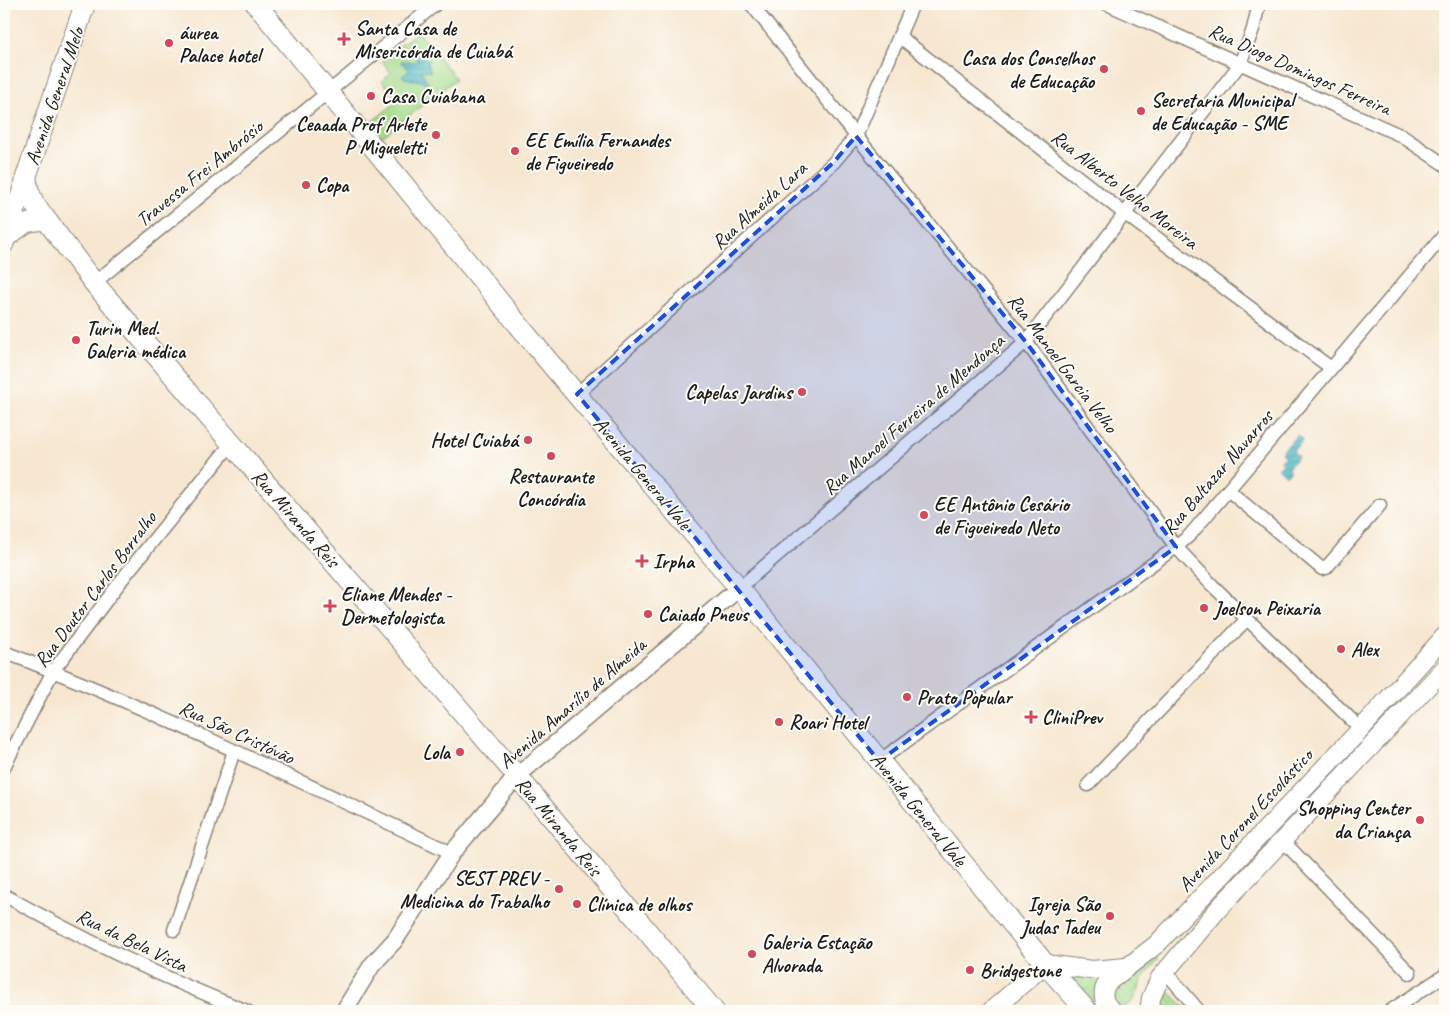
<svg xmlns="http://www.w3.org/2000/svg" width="1449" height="1015" font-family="Caveat,sans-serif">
<defs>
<pattern id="grass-dots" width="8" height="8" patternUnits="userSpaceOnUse" patternTransform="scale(1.25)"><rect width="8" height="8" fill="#a4dc8d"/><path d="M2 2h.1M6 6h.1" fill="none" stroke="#8dbc79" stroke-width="1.8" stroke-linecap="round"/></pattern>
<pattern id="water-rules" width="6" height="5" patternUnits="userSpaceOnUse" patternTransform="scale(1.25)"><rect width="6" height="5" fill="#4bb7c7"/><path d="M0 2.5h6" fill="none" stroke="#3e94a1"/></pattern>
</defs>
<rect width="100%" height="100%" fill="#fdfcf7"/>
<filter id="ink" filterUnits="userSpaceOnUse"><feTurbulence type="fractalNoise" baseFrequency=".02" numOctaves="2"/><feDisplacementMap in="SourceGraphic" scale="10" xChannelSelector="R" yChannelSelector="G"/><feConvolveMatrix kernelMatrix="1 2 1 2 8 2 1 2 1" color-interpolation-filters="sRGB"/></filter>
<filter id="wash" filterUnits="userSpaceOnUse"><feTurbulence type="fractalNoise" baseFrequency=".0096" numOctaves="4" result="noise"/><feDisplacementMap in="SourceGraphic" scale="20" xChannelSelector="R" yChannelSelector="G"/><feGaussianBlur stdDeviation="1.12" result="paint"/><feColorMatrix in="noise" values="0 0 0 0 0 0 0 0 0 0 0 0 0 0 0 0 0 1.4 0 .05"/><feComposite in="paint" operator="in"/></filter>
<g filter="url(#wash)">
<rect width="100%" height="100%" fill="#f7e7d1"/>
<g fill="url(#grass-dots)" stroke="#607c54">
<path d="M1154 954 1159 959C1154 965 1147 972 1143 978 1137 990 1137 1004 1122 1007L1113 1003 1111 994 1114 988Z"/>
<polygon points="1066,973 1108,978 1103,1011 1101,1011"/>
<polygon points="1168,991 1189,1011 1162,1011 1164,993"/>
</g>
<polygon fill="#a4dc8d" stroke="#607c54" points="418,31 456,79 382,137 370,123 398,101 382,81 391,73 382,61"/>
<g fill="url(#water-rules)" stroke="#346a72">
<polygon points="418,48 420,48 425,60 428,59 429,61 427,63 431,72 421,70 428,83 404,78 402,76 410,70 402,64 401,61 416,62"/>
<polygon points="1297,435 1303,440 1293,451 1298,456 1288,468 1291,471 1286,476 1278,468 1283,463 1280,461 1285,456 1281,453"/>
</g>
</g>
<g filter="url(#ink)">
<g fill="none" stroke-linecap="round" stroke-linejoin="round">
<g stroke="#8a8276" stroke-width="15">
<g id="minor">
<polyline points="751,4 856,136 1026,342 1176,547 1212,585 1361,729"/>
<polyline points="1107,4 1402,136 1445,165"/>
<polyline points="899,36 1125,214 1331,368"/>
<polyline points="94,283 436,4"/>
<polyline points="577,394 833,163 856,136 913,4"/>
<polyline points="1228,490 1322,569 1326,568 1380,505"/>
<polyline points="739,588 1026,342 1240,64 1253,29 1259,4"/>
<path d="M4 652C156 710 304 784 452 853"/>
<polyline points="879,761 1176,547 1190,535 1445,234"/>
<polyline points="4,767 53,671 127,573 232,443"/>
<polyline points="1088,785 1247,619"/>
<polyline points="1283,841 1410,973"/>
<path d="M4 895C82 939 163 978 247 1011"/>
<polyline points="174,930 234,751"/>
<polyline points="1165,971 1199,1011"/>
<polyline points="1390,1011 1445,975"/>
</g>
</g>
<g stroke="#8a8276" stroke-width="19">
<polyline id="tertiary" points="344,1011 372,965 395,940 452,853 517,776 739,588"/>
</g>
<g stroke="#8a8276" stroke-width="20">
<g id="secondary">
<polyline points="6,238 27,223 46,220"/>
<polyline points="4,245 26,177"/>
<polyline points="991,1011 1045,964 1092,970 1126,967"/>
<path d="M1113 1011C1103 1004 1101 993 1107 983L1157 944 1361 729 1445 636"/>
<polyline points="1149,1011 1151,998 1160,978 1219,908 1445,668"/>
</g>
</g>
<g stroke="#8a8276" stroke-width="22">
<g id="primary">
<polyline points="85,4 26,177 29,192 35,205 94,283 517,776 714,1011"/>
<polyline points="256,4 539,350 739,588 1045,964 1087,1011"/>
</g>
</g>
<use href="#minor" stroke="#fff" stroke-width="12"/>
<use href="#tertiary" stroke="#fff" stroke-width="16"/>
<use href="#secondary" stroke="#fff" stroke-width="18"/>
<use href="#primary" stroke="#fff" stroke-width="20"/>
</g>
</g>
<path fill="#1d4ed8" fill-opacity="0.2" stroke="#1d4ed8" stroke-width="4" stroke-dasharray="10 6" stroke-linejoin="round" d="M856 136 1026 342 1176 547 879 761 577 394 833 163Z"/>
<g fill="#d1495b" stroke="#fdfcf7" stroke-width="2">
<path d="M341.5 31.5h5v5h5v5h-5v5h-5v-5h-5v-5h5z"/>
<circle cx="169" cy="43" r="5"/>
<circle cx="1104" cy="69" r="5"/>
<circle cx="371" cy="96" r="5"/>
<circle cx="1141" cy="111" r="5"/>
<circle cx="436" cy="135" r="5"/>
<circle cx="515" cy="151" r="5"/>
<circle cx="306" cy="185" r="5"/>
<circle cx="76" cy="340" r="5"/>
<circle cx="802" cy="392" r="5"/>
<circle cx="528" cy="440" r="5"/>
<circle cx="551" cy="456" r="5"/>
<circle cx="924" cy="515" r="5"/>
<path d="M639.5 553.5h5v5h5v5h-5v5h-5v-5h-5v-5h5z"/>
<path d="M327.5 598.5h5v5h5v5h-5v5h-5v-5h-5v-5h5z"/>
<circle cx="1204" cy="608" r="5"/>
<circle cx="648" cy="614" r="5"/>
<circle cx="1341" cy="649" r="5"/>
<circle cx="907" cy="697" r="5"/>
<path d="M1028.5 709.5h5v5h5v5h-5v5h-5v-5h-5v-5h5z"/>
<circle cx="779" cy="722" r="5"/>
<circle cx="460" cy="752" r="5"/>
<circle cx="1420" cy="820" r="5"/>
<circle cx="559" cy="889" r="5"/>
<circle cx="577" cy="904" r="5"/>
<circle cx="1110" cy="916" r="5"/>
<circle cx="752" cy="954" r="5"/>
<circle cx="970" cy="970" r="5"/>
</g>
<g text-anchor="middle" stroke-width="4" stroke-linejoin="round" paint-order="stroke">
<g font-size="20" font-weight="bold" fill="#1c1c1c" stroke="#fdfcf7" text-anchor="start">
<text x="355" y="35">Santa Casa de<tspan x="355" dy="23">Misericórdia de Cuiabá</tspan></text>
<text x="179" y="39">áurea<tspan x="179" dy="23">Palace hotel</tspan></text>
<text x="1094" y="65" text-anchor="end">Casa dos Conselhos<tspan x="1094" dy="23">de Educação</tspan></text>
<text x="381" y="103">Casa Cuiabana</text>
<text x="1151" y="107">Secretaria Municipal<tspan x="1151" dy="23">de Educação - SME</tspan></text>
<text x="426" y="131" text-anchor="end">Ceaada Prof Arlete<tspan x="426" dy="23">P Migueletti</tspan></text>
<text x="525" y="147">EE Emília Fernandes<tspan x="525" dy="23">de Figueiredo</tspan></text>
<text x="316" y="192">Copa</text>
<text x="86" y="335">Turin Med.<tspan x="86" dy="23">Galeria médica</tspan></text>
<text x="792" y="399" text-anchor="end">Capelas Jardins</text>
<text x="518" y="447" text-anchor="end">Hotel Cuiabá</text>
<text x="551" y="483" text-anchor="middle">Restaurante<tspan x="551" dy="23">Concórdia</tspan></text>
<text x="934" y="511">EE Antônio Cesário<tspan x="934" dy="23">de Figueiredo Neto</tspan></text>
<text x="653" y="568">Irpha</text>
<text x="341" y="601">Eliane Mendes -<tspan x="341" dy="23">Dermetologista</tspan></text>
<text x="1214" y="615">Joelson Peixaria</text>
<text x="658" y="621">Caiado Pneus</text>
<text x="1351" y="656">Alex</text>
<text x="917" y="704">Prato Popular</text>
<text x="1042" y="724">CliniPrev</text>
<text x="789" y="729">Roari Hotel</text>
<text x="450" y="759" text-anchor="end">Lola</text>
<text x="1410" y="815" text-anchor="end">Shopping Center<tspan x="1410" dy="23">da Criança</tspan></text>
<text x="549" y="885" text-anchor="end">SEST PREV -<tspan x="549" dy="23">Medicina do Trabalho</tspan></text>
<text x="587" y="911">Clínica de olhos</text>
<text x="1100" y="911" text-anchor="end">Igreja São<tspan x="1100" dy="23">Judas Tadeu</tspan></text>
<text x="762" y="949">Galeria Estação<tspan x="762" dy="23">Alvorada</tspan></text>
<text x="980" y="977">Bridgestone</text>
</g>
<g font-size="20" fill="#1c1c1c" stroke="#fdfcf7">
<text transform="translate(1300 69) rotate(24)" y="7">Rua Diogo Domingos Ferreira</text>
<text transform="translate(54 96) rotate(-71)" y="7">Avenida General Melo</text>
<text transform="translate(199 173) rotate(-39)" y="7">Travessa Frei Ambrósio</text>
<text transform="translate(1125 189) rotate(38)" y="7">Rua Alberto Velho Moreira</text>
<text transform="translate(759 205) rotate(-42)" y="7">Rua Almeida Lara</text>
<text transform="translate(1063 363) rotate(53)" y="7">Rua Manoel Garcia Velho</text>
<text transform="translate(913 414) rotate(-41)" y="7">Rua Manoel Ferreira de Mendonça</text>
<text transform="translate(1217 472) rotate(-49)" y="7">Rua Baltazar Navarros</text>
<text transform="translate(643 473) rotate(50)" y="7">Avenida General Vale</text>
<text transform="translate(296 518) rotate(49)" y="7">Rua Miranda Reis</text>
<text transform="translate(95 589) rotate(-53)" y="7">Rua Doutor Carlos Borralho</text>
<text transform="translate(572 703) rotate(-41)" y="7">Avenida Amarílio de Almeida</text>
<text transform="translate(237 732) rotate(25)" y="7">Rua São Cristóvão</text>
<text transform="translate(919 809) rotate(51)" y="7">Avenida General Vale</text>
<text transform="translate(1245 820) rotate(-47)" y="7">Avenida Coronel Escolástico</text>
<text transform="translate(559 826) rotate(50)" y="7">Rua Miranda Reis</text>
<text transform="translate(132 940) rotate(26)" y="7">Rua da Bela Vista</text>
</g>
</g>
<rect width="1449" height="1015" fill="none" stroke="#fdfcf7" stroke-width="20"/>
</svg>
